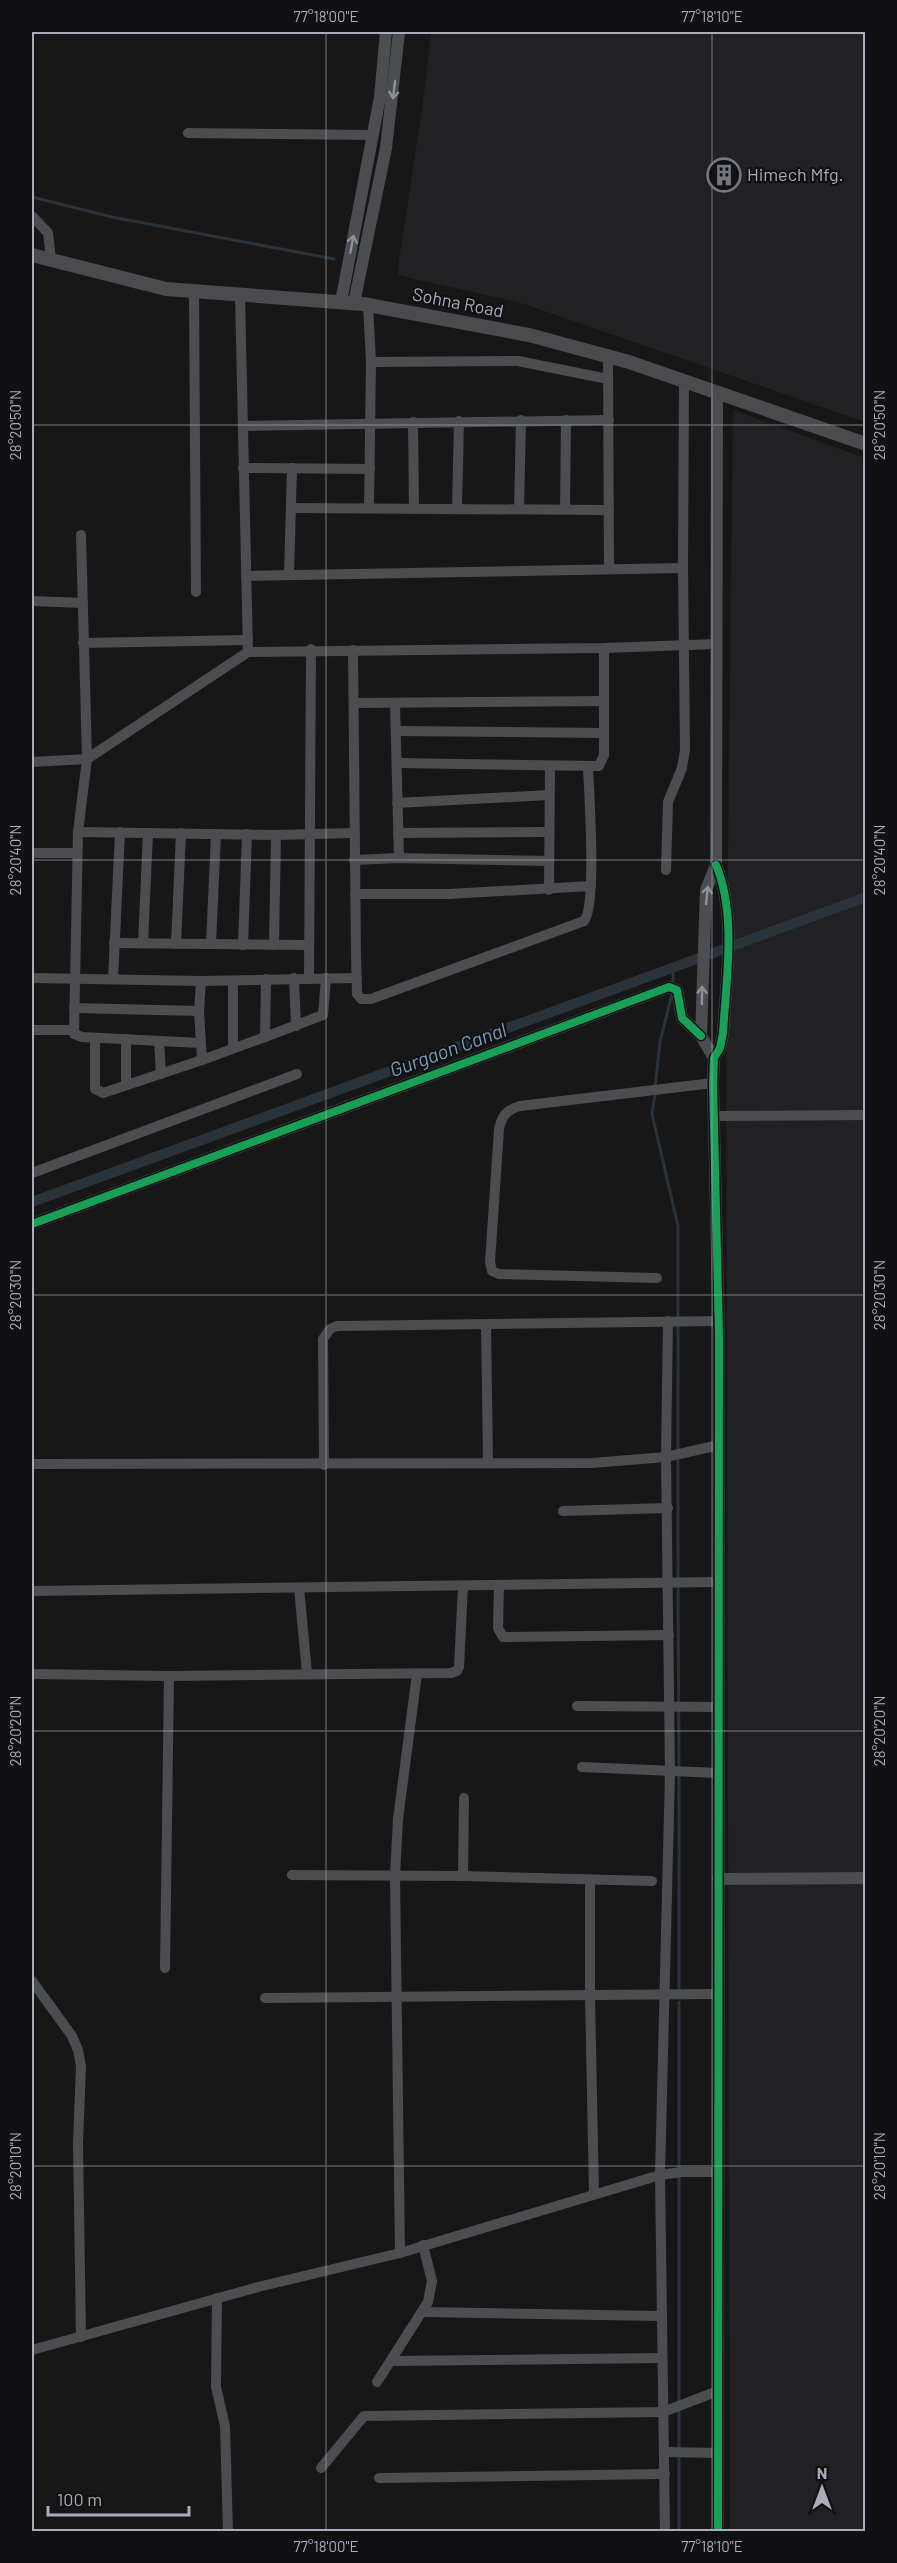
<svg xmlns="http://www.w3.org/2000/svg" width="897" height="2563" font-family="Barlow,sans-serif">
<rect width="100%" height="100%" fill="#171718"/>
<g fill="#212124">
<polygon points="431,32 865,32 865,422 521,303 397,275 425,88"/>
<polygon points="733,410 865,458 866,2531 730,2532 726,1036"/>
</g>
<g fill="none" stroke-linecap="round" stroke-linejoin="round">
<g stroke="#2a323a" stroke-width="3">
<polyline points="32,197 112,217 334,259"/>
<polyline points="673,984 673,968"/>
<polyline points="655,1087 660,1042 672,994"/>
<polyline points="655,1094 652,1114 678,1226 678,1318"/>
<polyline points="678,1325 678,1450"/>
<polyline points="678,1457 678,1579"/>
<polyline points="678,1586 679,1768"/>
<polyline points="679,1775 679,1990"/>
<polyline points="679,2002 679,2402"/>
<polyline points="679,2408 679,2532"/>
</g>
<polyline stroke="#2a323a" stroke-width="10" points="32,1202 866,897"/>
<g stroke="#4b4d51" stroke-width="10">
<polyline points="188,133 373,135"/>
<polyline points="32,216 48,233 51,259"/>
<polyline points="194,292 196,592"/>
<polyline points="240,295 248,652"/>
<polyline points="368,305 371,362 369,507"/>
<polyline points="608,355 609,569"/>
<polyline points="371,362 518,361 608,379"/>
<polyline points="413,422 414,508"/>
<polyline points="243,426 609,420"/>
<polyline points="243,468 370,469"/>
<polyline points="291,508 609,510"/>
<polyline points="457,508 459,421"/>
<polyline points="519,509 521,420"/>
<polyline points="565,509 566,420"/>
<polyline points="81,535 87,759 78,832 74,1034 82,1037 200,1043"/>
<polyline points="289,575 292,468"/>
<polyline points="246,576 683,568"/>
<polyline points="32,601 83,603"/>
<polyline points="83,643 248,640"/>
<path d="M353 650 356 954 357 994 361 999H371L584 921C597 907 589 792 588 767"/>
<polyline points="354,703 603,701"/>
<polyline points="395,704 399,858"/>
<polyline points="397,731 603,733"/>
<polyline points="32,762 87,759 248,652 604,648 717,644"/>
<polyline points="397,763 599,766 604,755 604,648"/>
<polyline points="397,803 549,795"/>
<polyline points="78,832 276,835 354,833"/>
<polyline points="398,833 548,832"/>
<polyline points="32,853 77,853"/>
<polyline points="354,860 399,858 549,861"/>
<polyline points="666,870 668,802 682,768 685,750 683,568 684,380"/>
<polyline points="549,890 550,766"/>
<polyline points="355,894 448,894 591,886"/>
<polyline points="114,943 308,945"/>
<polyline points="143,943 148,833"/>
<polyline points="176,944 181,833"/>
<polyline points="211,944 216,834"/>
<polyline points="243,945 247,834"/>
<polyline points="274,945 276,835"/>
<polyline points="32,978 201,981 357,978"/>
<polyline points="294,978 296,1026"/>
<polyline points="309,978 311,649"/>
<polyline points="113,979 120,832"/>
<polyline points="201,981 199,1011 202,1060 265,1037 266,979"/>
<polyline points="233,981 233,1047"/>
<polyline points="74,1008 199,1011"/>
<polyline points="32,1030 73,1030"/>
<polyline points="265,1037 323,1015 326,978"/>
<polyline points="95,1038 95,1089 103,1093 202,1060"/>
<polyline points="126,1039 126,1085"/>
<polyline points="159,1041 161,1074"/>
<polyline points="715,1116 866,1115"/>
<polyline points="32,1173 297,1074"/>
<path d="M657 1278 499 1274 492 1271 490 1262 499 1129C502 1116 506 1110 520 1106L713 1083"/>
<polyline points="486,1324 488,1463"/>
<polyline points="32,1464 592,1463 666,1457 719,1445"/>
<polyline points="324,1465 323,1339 330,1329 337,1326 719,1321"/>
<polyline points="563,1511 668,1508"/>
<polyline points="499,1586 498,1628 503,1637 669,1635"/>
<polyline points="299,1588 307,1673"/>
<polyline points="32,1591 717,1582"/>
<polyline points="32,1674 169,1676 451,1673 457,1671 459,1667 463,1586"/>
<polyline points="577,1706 718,1707"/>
<polyline points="582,1767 718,1773"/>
<polyline points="292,1875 463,1876 652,1881"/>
<polyline points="463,1876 464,1798"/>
<polyline points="590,1881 590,1996 594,2194"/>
<polyline points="165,1968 169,1676"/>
<polyline points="32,1981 72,2036 78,2050 81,2066 78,2143 81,2337"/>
<polyline points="265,1998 718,1994"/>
<polyline points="400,2253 395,1875 398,1819 417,1674"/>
<polyline points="217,2298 216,2387 225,2426 228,2532"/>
<polyline points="422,2312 661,2316"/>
<polyline points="32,2350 262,2286 400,2253 660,2175 681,2172 717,2172"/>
<polyline points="391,2361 662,2358"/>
<polyline points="377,2382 428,2302 432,2281 423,2245"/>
<polyline points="664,2452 719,2453"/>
<polyline points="321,2468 364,2416 663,2412 718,2391"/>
<polyline points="379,2478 665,2474"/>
<polyline points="665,2532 660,2175 670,1772 666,1457 668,1321"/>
</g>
<g stroke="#4b4d51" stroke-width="12">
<polyline points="341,302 380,97 386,32"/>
<polyline points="354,303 386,148 399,32"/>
<path d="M716 865C737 914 726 982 723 1033L720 1048 714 1058 713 1083 719 1336 718 2532"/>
<polyline points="714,1058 701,1036 706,890 716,865 717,392"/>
<polyline points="32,1224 669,987 677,990 682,1018 701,1036"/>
<polyline points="718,1879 866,1878"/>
</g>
<polyline stroke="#4a4b4f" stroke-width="14" points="32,255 166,289 363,304 529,335 629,362 866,444"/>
<g stroke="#111114" stroke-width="11">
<g id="cycleway">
<path d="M716 865C737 914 726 982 723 1033L720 1048 714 1058 713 1083 719 1336 718 2532"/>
<polyline points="32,1224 669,987 677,990 682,1018 701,1036"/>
</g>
</g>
<use href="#cycleway" stroke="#1a9f57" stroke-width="8"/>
</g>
<defs><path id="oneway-shaft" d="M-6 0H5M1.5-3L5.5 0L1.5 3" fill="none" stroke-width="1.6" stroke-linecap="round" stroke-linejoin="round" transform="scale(1.5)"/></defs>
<g stroke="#8c909a">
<use href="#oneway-shaft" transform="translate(394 90) rotate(97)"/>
<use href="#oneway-shaft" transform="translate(352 244) rotate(-79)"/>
<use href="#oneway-shaft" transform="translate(707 895) rotate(-84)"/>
<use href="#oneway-shaft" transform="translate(702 995) rotate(-89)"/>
</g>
<path fill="none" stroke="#a8adb9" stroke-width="1.5" stroke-opacity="0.45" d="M326 32V2532M712 32V2532M32 425H866M32 860H866M32 1295H866M32 1731H866M32 2166H866"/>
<defs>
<g id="building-ring" transform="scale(1.725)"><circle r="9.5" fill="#111114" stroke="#757881" stroke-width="1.5"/><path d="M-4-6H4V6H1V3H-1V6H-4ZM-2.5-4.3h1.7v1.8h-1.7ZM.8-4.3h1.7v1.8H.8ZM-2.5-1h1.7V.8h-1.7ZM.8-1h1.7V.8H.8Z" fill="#757881"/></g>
</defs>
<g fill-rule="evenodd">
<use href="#building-ring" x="724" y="175"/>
</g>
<g text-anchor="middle" stroke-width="4.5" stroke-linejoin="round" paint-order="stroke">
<g font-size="18" fill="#a8adb9" stroke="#111114" text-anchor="start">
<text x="747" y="181">Himech Mfg.</text>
</g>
<g font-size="18" fill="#a8adb9" stroke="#111114">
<text transform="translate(458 303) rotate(11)" y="6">Sohna Road</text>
</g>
<g font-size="20" font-style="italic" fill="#7f9bb5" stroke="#111114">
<text transform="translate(448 1050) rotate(-20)" y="7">Gurgaon Canal</text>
</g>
</g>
<rect width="897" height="2563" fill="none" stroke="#111114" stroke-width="66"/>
<g transform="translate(822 2488)" stroke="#111114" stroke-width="4.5" paint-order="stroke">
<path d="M0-4.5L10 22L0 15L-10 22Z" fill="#a8adb9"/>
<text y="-9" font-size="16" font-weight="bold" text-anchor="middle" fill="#a8adb9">N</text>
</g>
<path d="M48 2506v9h141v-9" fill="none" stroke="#a8adb9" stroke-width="3"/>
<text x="57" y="2506" font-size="18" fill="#a8adb9" stroke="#111114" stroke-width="4.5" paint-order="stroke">100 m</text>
<rect x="33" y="33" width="831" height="2497" fill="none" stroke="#a8adb9" stroke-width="2"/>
<g font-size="15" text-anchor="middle" fill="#a8adb9">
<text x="326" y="22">77°18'00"E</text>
<text x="712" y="22">77°18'10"E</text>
<text transform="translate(16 425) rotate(-90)" y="5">28°20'50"N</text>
<text transform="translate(880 425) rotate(-90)" y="5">28°20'50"N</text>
<text transform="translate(16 860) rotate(-90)" y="5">28°20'40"N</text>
<text transform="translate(880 860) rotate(-90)" y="5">28°20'40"N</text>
<text transform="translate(16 1295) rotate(-90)" y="5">28°20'30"N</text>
<text transform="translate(880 1295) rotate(-90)" y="5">28°20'30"N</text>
<text transform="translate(16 1731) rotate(-90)" y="5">28°20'20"N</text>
<text transform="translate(880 1731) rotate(-90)" y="5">28°20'20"N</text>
<text transform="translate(16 2166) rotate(-90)" y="5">28°20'10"N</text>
<text transform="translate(880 2166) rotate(-90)" y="5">28°20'10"N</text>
<text x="326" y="2552">77°18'00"E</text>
<text x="712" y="2552">77°18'10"E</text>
</g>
</svg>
